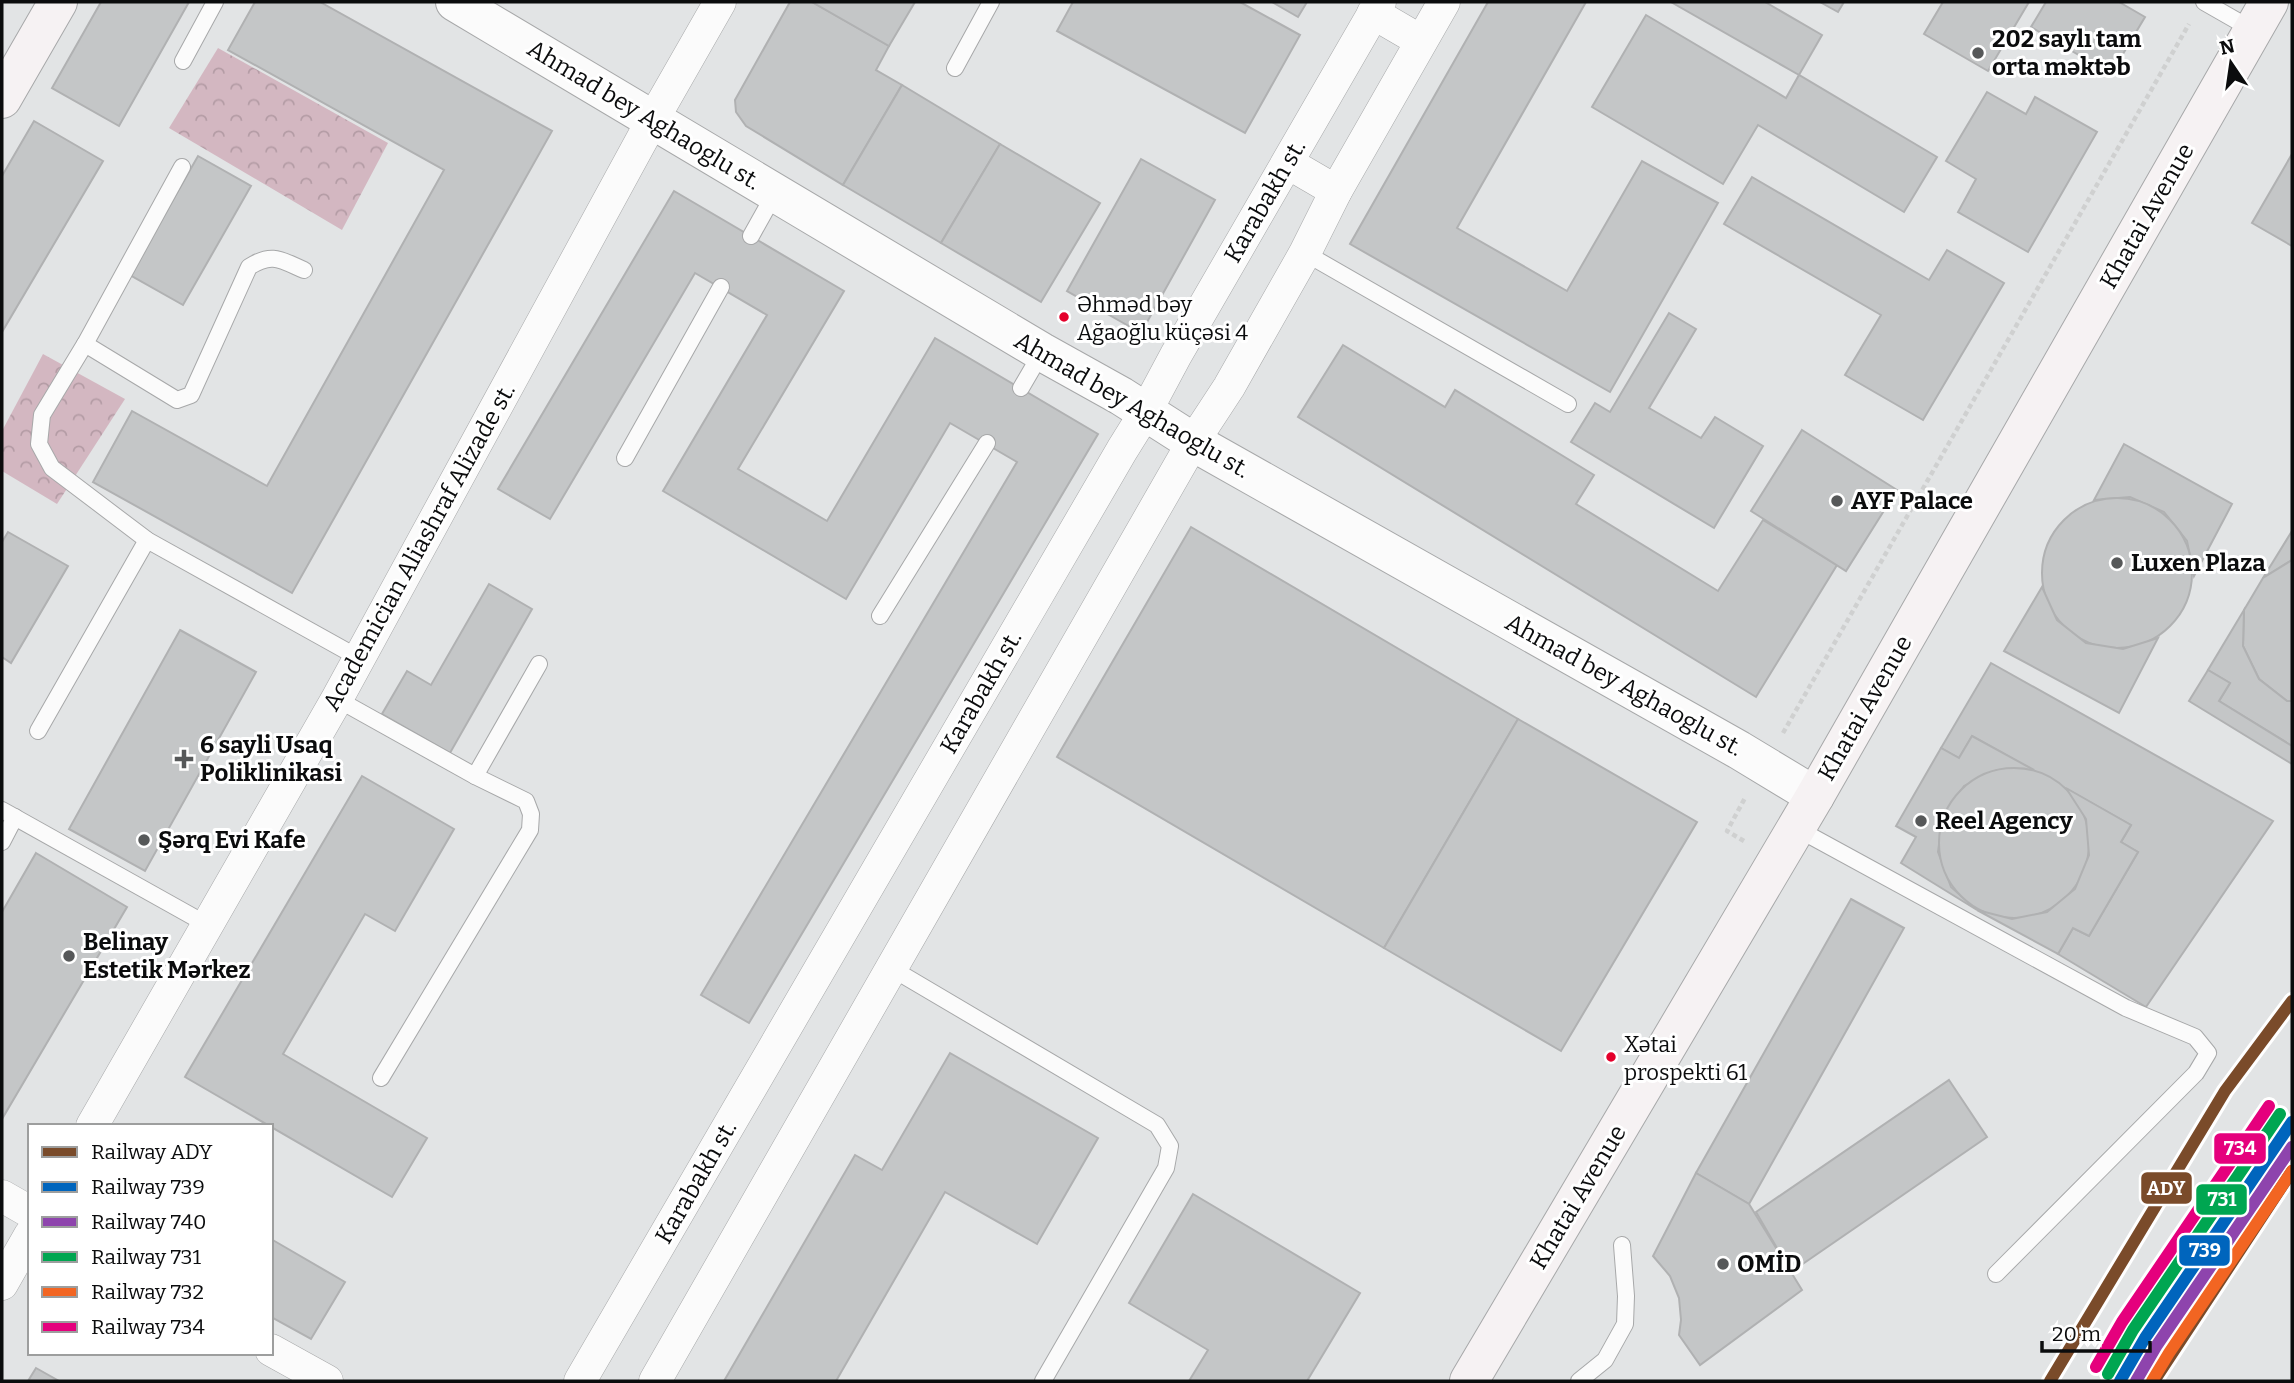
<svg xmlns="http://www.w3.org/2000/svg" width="2294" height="1383" font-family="Bitter,serif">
<defs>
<pattern id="forest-crowns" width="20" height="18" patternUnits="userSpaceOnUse" patternTransform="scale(1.75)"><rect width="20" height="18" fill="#d3b7c1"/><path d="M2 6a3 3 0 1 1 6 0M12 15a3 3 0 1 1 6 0" fill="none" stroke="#b49ca5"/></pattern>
</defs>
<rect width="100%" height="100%" fill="#e2e4e5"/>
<g fill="url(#forest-crowns)">
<polygon points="218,48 388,143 342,230 169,128"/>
<polygon points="43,354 125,399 57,504 2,471 2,431"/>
</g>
<g fill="#c4c6c7" stroke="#b0b1b2" stroke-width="2">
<polygon points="101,2 189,2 119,126 52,88"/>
<polygon points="255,2 320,2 552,131 292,593 93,482 132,411 267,486 444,170 228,50"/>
<polygon points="790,2 812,2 889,46 876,70 902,85 843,185 746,126 736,112 735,100"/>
<polygon points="812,2 915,2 889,46"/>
<polygon points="1073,2 1240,2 1300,35 1245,133 1057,31"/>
<polygon points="1272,2 1307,2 1298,17"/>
<polygon points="1488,2 1586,2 1457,228 1567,291 1642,161 1718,203 1610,392 1350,244"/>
<polygon points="1671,2 1765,2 1822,35 1799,75"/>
<polygon points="1820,2 1844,2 1838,12"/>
<polygon points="1943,2 2029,2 1988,71 1924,34"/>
<polygon points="2046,2 2119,2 2145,17 2111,74 2031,27"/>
<polygon points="1646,15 1786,98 1799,75 1937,157 1904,212 1758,125 1723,184 1592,107"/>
<polygon points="902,85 1000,144 941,243 843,185"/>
<polygon points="1987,92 2026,114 2035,97 2097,132 2028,252 1958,212 1976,179 1946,161"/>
<polygon points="34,121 103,161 2,332 2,176"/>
<polygon points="1000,144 1100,203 1041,302 941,243"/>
<polygon points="2292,154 2292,246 2252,223"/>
<polygon points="198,156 251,186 183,305 130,275"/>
<polygon points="1141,159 1215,200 1141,333 1067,291"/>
<polygon points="1752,177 1929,280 1947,250 2004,283 1923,420 1845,375 1881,315 1724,224"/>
<polygon points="674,191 844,291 738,469 827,521 935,338 1098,434 749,1023 701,995 1017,462 950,423 846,599 663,491 767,315 695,273 550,519 498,489"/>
<polygon points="1669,313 1696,329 1649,408 1701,438 1715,417 1763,446 1714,528 1571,442 1595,403 1610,412"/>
<polygon points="1343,345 1445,407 1455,390 1594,475 1576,504 1718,591 1763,520 1837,565 1756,697 1298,417"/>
<polygon points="1802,430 1897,490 1846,571 1751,511"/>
<polygon points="2124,444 2232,504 2194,576 2187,541 2164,512 2130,497 2094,500"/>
<circle cx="2117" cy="573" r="75"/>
<polygon points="1191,527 1518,719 1384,948 1057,757"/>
<polygon points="2292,531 2292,560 2263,578"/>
<polygon points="8,532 68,566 11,663 2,657 2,542"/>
<polygon points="2292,560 2292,701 2287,701 2259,679 2243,646 2244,610 2263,578"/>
<polygon points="489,584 532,609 450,753 382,714 407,671 431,685"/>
<polygon points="2042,587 2057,620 2086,643 2123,649 2158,638 2119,713 2004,651"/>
<polygon points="2244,610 2243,646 2259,679 2287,701 2292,701 2292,746 2219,701 2230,683 2208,670"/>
<polygon points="180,630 256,672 145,871 69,829"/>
<polygon points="1991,663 2273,821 2146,1007 2058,954 2073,928 2089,936 2138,852 2121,842 2131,825 1972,736 1959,758 1941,748"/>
<polygon points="2208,670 2230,683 2219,701 2292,746 2292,764 2189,701"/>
<polygon points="1518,719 1697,822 1561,1051 1384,948"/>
<polygon points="1972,736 2034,770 1997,770 1964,786 1943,816 1938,852 1951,887 1977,910 1901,863 1916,837 1896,826 1941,748 1959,758"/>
<circle cx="2014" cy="843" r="75"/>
<polygon points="362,776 454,829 395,931 365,914 283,1054 427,1138 392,1197 185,1077"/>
<polygon points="2066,788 2131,825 2121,842 2138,852 2089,936 2073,928 2058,954 1977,910 2012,919 2047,912 2075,889 2089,855 2086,819"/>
<polygon points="36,853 127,907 2,1119 2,912"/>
<polygon points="1851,899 1904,928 1749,1204 1696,1173"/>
<polygon points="950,1053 1098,1138 1037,1244 945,1192 836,1381 724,1381 855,1155 882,1170"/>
<polygon points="1949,1080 1987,1137 1791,1272 1756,1212"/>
<polygon points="1696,1173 1749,1204 1802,1290 1700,1365 1679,1335 1681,1320 1679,1298 1670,1276 1653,1256"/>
<polygon points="1193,1194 1360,1293 1307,1381 1189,1381 1208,1350 1129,1303"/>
<polygon points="271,1239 345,1282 311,1339 271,1317"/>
<polygon points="36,1368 59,1381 28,1381"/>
</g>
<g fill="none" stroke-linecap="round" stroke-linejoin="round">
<g stroke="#a7a8a9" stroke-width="18">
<g id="service">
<polyline points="2204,2 2253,30"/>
<polyline points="183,61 215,2"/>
<polyline points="955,68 991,2"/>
<polyline points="182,167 85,344 42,415 39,444 52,468 147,540 359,658"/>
<polyline points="751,236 775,193"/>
<polyline points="1305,253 1568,404"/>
<path d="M85 344 177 400 191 395 249 267C272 252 281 260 304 270"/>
<polyline points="1021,388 1042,352"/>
<polyline points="625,458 721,287"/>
<polyline points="880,616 987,443"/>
<polyline points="337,699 475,776 526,801 531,814 530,830 381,1078"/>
<polyline points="38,731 147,540"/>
<polyline points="475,776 539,664"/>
<polyline points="2,810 206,924"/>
<polyline points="1796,828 2126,1008 2195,1037 2208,1053 2196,1073 1996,1274"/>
<polyline points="2,842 15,817"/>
<polyline points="891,968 1157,1125 1170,1146 1166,1168 1043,1381"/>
<polyline points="1579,1381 1605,1360 1625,1324 1626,1296 1622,1245"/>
</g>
</g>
<g stroke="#a7a8a9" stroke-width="33">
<g id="minor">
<polyline points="1373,13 1421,41"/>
<polyline points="1288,163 1336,191"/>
<polyline points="92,1126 337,699 652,121 720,2"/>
<polyline points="2,1196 30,1212"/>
<polyline points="2,1284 30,1235"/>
<polyline points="271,1350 327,1381"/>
<polyline points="580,1381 1122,450 1145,413 1176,355 1380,2"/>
<polyline points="655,1381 1193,442 1229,387 1305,253 1336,191 1444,2"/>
</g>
</g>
<g stroke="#a7a8a9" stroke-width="40">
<polyline id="tertiary" points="455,2 1042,352 1121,396 1193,442 1739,750 1815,796"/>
</g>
<g stroke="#a7a8a9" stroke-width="40">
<g id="secondary">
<polyline points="2,99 58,2"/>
<polyline points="1469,1381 1815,796 2269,2"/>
</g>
</g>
<g stroke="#cfd0d0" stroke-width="4.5" stroke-dasharray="5 3.5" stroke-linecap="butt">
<polyline points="1783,733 2189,24"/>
<polyline points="1744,841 1727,831 1745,798"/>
</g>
<use href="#service" stroke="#fbfbfb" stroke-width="16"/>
<use href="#minor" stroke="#fbfbfb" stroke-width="32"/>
<use href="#tertiary" stroke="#fbfbfb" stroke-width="38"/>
<use href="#secondary" stroke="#f6f2f3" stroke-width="38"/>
<g stroke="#fff" stroke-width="18">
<g id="rail-1">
<polyline points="2050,1381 2225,1091 2292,1001"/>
<polyline points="2154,1381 2292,1171"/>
</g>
</g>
<g stroke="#fff" stroke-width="18">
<polyline id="rail-2" points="2120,1381 2145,1338 2292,1122"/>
</g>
<g stroke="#fff" stroke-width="18">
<polyline id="rail-3" points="2136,1381 2157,1345 2292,1147"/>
</g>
<g stroke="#fff" stroke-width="18">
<polyline id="rail-4" points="2108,1374 2133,1330 2280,1114"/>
</g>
<g stroke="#fff" stroke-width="18">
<polyline id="rail-5" points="2152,1381 2169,1353 2292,1171"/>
</g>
<g stroke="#fff" stroke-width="18">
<polyline id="rail-6" points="2096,1367 2122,1322 2269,1106"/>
</g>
<use href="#rail-1" stroke="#7a4b2a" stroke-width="12"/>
<use href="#rail-2" stroke="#0065bd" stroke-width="12"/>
<use href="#rail-3" stroke="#8e44ad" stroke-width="12"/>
<use href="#rail-4" stroke="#00a651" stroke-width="12"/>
<use href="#rail-5" stroke="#f26522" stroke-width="12"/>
<use href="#rail-6" stroke="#e5007d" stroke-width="12"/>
</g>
<g fill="#565859" stroke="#fff" stroke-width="2.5">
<circle cx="1978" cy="53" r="7"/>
<circle cx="1837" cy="501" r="7"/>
<circle cx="2117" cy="563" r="7"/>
<path d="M180.5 748.5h7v7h7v7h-7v7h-7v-7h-7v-7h7z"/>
<circle cx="1921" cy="821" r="7"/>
<circle cx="144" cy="840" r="7"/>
<circle cx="69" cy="956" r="7"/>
<circle cx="1723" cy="1264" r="7"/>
</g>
<g fill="#e4002b" stroke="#fff" stroke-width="2.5">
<circle cx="1064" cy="317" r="6"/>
<circle cx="1611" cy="1057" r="6"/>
</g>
<g text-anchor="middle" stroke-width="6" stroke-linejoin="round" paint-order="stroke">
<g font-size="22" fill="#0b0c0d" stroke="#fff" text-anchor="start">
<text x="1077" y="312">Əhməd bəy<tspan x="1077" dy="28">Ağaoğlu küçəsi 4</tspan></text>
<text x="1624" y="1052">Xətai<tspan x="1624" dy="28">prospekti 61</tspan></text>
</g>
<g font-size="24" font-weight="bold" fill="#0b0c0d" stroke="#fff" text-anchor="start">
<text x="1992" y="47">202 saylı tam<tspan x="1992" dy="28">orta məktəb</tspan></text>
<text x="1851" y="509">AYF Palace</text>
<text x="2131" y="571">Luxen Plaza</text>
<text x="200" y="753">6 sayli Usaq<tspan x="200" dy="28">Poliklinikasi</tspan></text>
<text x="1935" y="829">Reel Agency</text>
<text x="158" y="848">Şərq Evi Kafe</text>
<text x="83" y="950">Belinay<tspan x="83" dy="28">Estetik Mərkez</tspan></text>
<text x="1737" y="1272">OMİD</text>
</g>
<g font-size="24" fill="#0b0c0d" stroke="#fff">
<text transform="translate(644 115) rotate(31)" y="8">Ahmad bey Aghaoglu st.</text>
<text transform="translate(1265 201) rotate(-60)" y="8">Karabakh st.</text>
<text transform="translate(2147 216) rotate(-60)" y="8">Khatai Avenue</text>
<text transform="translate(1132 405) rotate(30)" y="8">Ahmad bey Aghaoglu st.</text>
<text transform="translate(419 547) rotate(-61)" y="8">Academician Aliashraf Alizade st.</text>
<text transform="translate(1624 685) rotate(29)" y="8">Ahmad bey Aghaoglu st.</text>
<text transform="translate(981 692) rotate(-60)" y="8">Karabakh st.</text>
<text transform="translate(1865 708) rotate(-60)" y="8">Khatai Avenue</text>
<text transform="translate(696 1182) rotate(-60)" y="8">Karabakh st.</text>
<text transform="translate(1578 1197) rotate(-59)" y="8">Khatai Avenue</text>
</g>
</g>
<g stroke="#fff" stroke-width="2.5">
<rect x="2213" y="1132" width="54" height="33" rx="7" fill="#e5007d"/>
<rect x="2140" y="1171" width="53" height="34" rx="7" fill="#7a4b2a"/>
<rect x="2195" y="1183" width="53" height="33" rx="7" fill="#00a651"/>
<rect x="2178" y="1234" width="53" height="33" rx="7" fill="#0065bd"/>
</g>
<g font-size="19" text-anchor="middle" font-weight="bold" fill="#fff">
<text x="2240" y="1155">734</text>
<text x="2166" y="1195">ADY</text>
<text x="2222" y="1206">731</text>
<text x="2205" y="1257">739</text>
</g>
<rect width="2294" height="1383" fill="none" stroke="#0b0c0d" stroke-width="7"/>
<rect x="28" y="1124" width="245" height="231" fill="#ffffff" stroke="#9d9e9e" stroke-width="2"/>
<rect x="42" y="1147" width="35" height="10" fill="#7a4b2a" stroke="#9d9e9e" stroke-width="2"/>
<text x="91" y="1159" font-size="21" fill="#0b0c0d">Railway ADY</text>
<rect x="42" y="1182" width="35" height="10" fill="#0065bd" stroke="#9d9e9e" stroke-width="2"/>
<text x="91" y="1194" font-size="21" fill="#0b0c0d">Railway 739</text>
<rect x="42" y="1217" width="35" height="10" fill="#8e44ad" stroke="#9d9e9e" stroke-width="2"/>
<text x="91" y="1229" font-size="21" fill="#0b0c0d">Railway 740</text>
<rect x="42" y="1252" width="35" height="10" fill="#00a651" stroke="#9d9e9e" stroke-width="2"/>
<text x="91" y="1264" font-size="21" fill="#0b0c0d">Railway 731</text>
<rect x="42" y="1287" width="35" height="10" fill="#f26522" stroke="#9d9e9e" stroke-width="2"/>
<text x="91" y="1299" font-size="21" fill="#0b0c0d">Railway 732</text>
<rect x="42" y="1322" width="35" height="10" fill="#e5007d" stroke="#9d9e9e" stroke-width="2"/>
<text x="91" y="1334" font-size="21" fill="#0b0c0d">Railway 734</text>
<g transform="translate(2231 63) rotate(347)" stroke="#ffffff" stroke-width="5" paint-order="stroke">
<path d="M0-5L12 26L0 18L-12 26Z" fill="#0b0c0d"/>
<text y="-10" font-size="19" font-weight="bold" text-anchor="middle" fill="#0b0c0d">N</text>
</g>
<path d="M2042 1341v10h108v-10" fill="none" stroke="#0b0c0d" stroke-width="3.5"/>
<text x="2052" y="1341" font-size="21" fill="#0b0c0d" stroke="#ffffff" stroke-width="5" paint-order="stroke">20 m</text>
</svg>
